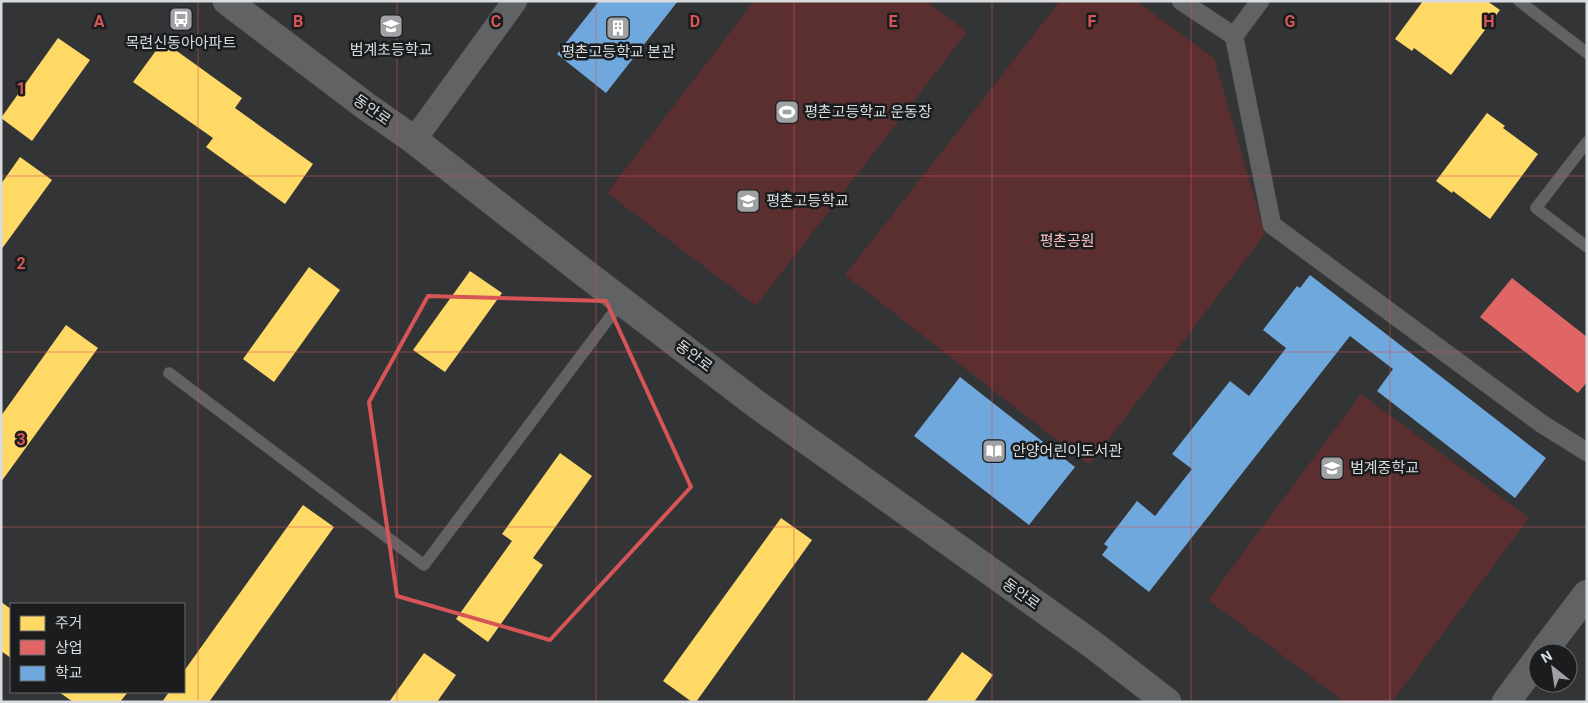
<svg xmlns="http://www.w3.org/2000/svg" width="1588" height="703" font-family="Roboto,'Noto Sans KR',sans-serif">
<rect width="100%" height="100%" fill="#323436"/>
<g fill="#5b2e2f">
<polygon points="754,1 926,1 967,32 756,306 607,193"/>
<polygon points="1060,1 1136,1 1214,58 1265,234 1089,465 845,275"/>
<polygon points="1361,394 1529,518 1392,702 1345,702 1208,600"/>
</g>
<g fill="#ffd966">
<polygon points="1423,1 1487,1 1500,10 1451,75 1414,48 1412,51 1395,39"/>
<polygon points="58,38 90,60 32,141 1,118"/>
<polygon points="163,41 242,98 235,108 313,164 285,204 206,147 213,138 133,82"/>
<polygon points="1487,113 1505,126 1503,128 1538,154 1490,219 1453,191 1452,193 1436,181"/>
<polygon points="20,157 52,180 1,250 1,184"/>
<polygon points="309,267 340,290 274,382 243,359"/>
<polygon points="470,271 502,293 445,372 413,350"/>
<polygon points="66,325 98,348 1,482 1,416"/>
<polygon points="560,453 592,476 533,558 543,565 488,642 456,619 512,541 502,534"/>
<polygon points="303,505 334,527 209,702 162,702 169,692 184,692 184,671"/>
<polygon points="781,518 812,540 696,702 692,702 663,681"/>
<polygon points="1,602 11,609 11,658 1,651"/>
<polygon points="962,652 993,675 974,702 926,702"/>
<polygon points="424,653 456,675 437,702 389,702"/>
<polygon points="59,692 128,692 120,702 73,702"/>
</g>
<polygon fill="#e06666" points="1512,278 1587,337 1587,382 1578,393 1480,317"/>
<g fill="#6fa8dc">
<polygon points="599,1 678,1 606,93 557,54"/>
<polygon points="1310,275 1546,458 1515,498 1377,391 1393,369 1350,336 1149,592 1102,555 1108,547 1104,544 1137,501 1155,516 1192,469 1172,454 1230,381 1249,396 1286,348 1263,330 1297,286 1300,288"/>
<polygon points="960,377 1075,467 1029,525 914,436"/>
</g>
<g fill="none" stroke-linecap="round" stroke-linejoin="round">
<g stroke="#505254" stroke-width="12">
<g id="service">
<polyline points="1519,1 1587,53"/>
<polyline points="1587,142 1536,208 1587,247"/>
<polyline points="169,373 424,565 622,301"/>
</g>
</g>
<g stroke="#505254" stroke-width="19">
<g id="pedestrian">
<polyline points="1181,1 1234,36 1272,225 1542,424 1587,452"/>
<polyline points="1234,36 1260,1"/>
</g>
</g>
<g stroke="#505254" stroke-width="25">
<polyline id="minor" points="414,140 515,1"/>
</g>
<g stroke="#505254" stroke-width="29">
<g id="tertiary">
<polyline points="227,1 367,107 414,140 586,274 756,404 1092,644 1167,702"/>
<polyline points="1542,653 1587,594"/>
<polyline points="1506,702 1538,659"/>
</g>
</g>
<use href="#service" stroke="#606264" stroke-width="11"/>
<use href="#pedestrian" stroke="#606264" stroke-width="18"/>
<use href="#minor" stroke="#606264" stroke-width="24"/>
<use href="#tertiary" stroke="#606264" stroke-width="28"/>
</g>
<path fill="none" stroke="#d75556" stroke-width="4" stroke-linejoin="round" d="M428 296 606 301 691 487 550 640 397 596 369 402Z"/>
<path fill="none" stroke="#d75556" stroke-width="1" stroke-opacity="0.55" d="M198 1V702M397 1V702M596 1V702M794 1V702M992 1V702M1191 1V702M1390 1V702M1 176H1587M1 352H1587M1 527H1587"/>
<defs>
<g id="bus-square" transform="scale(1.25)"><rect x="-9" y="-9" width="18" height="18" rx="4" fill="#9fa1a4" stroke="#1a1c1d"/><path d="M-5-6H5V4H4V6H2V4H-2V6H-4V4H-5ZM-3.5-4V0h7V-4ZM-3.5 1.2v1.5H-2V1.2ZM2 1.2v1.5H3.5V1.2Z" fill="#fff"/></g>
<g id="school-square" transform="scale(1.25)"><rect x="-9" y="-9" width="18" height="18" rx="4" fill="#9fa1a4" stroke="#1a1c1d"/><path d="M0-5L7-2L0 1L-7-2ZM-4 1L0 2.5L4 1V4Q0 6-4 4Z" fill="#fff"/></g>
<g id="building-square" transform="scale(1.25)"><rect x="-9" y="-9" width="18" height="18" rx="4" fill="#9fa1a4" stroke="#1a1c1d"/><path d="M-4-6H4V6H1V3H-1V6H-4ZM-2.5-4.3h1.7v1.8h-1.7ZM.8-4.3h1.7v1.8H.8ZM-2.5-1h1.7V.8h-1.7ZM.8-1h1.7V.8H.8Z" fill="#fff"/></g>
<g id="stadium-square" transform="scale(1.25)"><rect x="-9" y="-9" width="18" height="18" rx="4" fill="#9fa1a4" stroke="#1a1c1d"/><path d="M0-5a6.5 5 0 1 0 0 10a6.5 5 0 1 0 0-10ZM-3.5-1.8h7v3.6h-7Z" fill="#fff"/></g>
<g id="library-square" transform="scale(1.25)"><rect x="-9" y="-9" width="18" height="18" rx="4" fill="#9fa1a4" stroke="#1a1c1d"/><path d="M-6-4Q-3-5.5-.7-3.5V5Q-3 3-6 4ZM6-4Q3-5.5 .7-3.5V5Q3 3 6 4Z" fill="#fff"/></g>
</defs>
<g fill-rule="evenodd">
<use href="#bus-square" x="181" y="19"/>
<use href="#school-square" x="391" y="26"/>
<use href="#building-square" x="618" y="28"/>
<use href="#stadium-square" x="787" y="112"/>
<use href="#school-square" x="748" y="201"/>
<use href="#library-square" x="994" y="451"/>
<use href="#school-square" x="1332" y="468"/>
</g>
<g text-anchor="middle" stroke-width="5" stroke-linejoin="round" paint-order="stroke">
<g font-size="15" fill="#d9dcdf" stroke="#1a1c1d" text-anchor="start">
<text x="181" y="48" text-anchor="middle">목련신동아아파트</text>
<text x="391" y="55" text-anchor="middle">범계초등학교</text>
<text x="618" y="57" text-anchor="middle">평촌고등학교 본관</text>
<text x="804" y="117">평촌고등학교 운동장</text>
<text x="766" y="206">평촌고등학교</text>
<text x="1012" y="456">안양어린이도서관</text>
<text x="1350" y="473">범계중학교</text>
</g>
<g font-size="15" fill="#d9dcdf" stroke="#1a1c1d">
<text transform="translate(372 110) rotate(35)" y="5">동안로</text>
<text transform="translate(694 356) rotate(37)" y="5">동안로</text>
<text transform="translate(1021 594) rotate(36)" y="5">동안로</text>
</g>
<g font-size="15" fill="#fbc0bf" stroke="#1a1c1d">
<text x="1067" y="246">평촌공원</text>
</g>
</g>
<g font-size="16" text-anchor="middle" font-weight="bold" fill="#d75556" stroke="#1a1c1d" stroke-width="5" stroke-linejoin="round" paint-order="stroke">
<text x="99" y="27">A</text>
<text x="298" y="27">B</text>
<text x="496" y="27">C</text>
<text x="695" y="27">D</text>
<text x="893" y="27">E</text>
<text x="1092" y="27">F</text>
<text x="1290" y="27">G</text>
<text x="1489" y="27">H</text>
<text x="21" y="94">1</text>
<text x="21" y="269">2</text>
<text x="21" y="445">3</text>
</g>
<rect width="1588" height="703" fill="none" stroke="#d9dcdf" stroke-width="5"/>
<rect x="10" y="603" width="175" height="90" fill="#1a1c1d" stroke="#66696b"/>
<rect x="20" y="616" width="25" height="15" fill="#ffd966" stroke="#66696b"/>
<text x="55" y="628" font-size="15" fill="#d9dcdf">주거</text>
<rect x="20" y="640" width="25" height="15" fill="#e06666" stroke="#66696b"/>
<text x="55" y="653" font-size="15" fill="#d9dcdf">상업</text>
<rect x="20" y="666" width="25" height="15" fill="#6fa8dc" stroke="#66696b"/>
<text x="55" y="678" font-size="15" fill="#d9dcdf">학교</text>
<g transform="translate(1553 668) rotate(330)"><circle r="24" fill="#1a1c1d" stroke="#66696b"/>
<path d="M0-4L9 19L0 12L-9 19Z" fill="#9fa1a4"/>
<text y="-8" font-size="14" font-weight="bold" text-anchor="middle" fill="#d9dcdf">N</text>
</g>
</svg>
